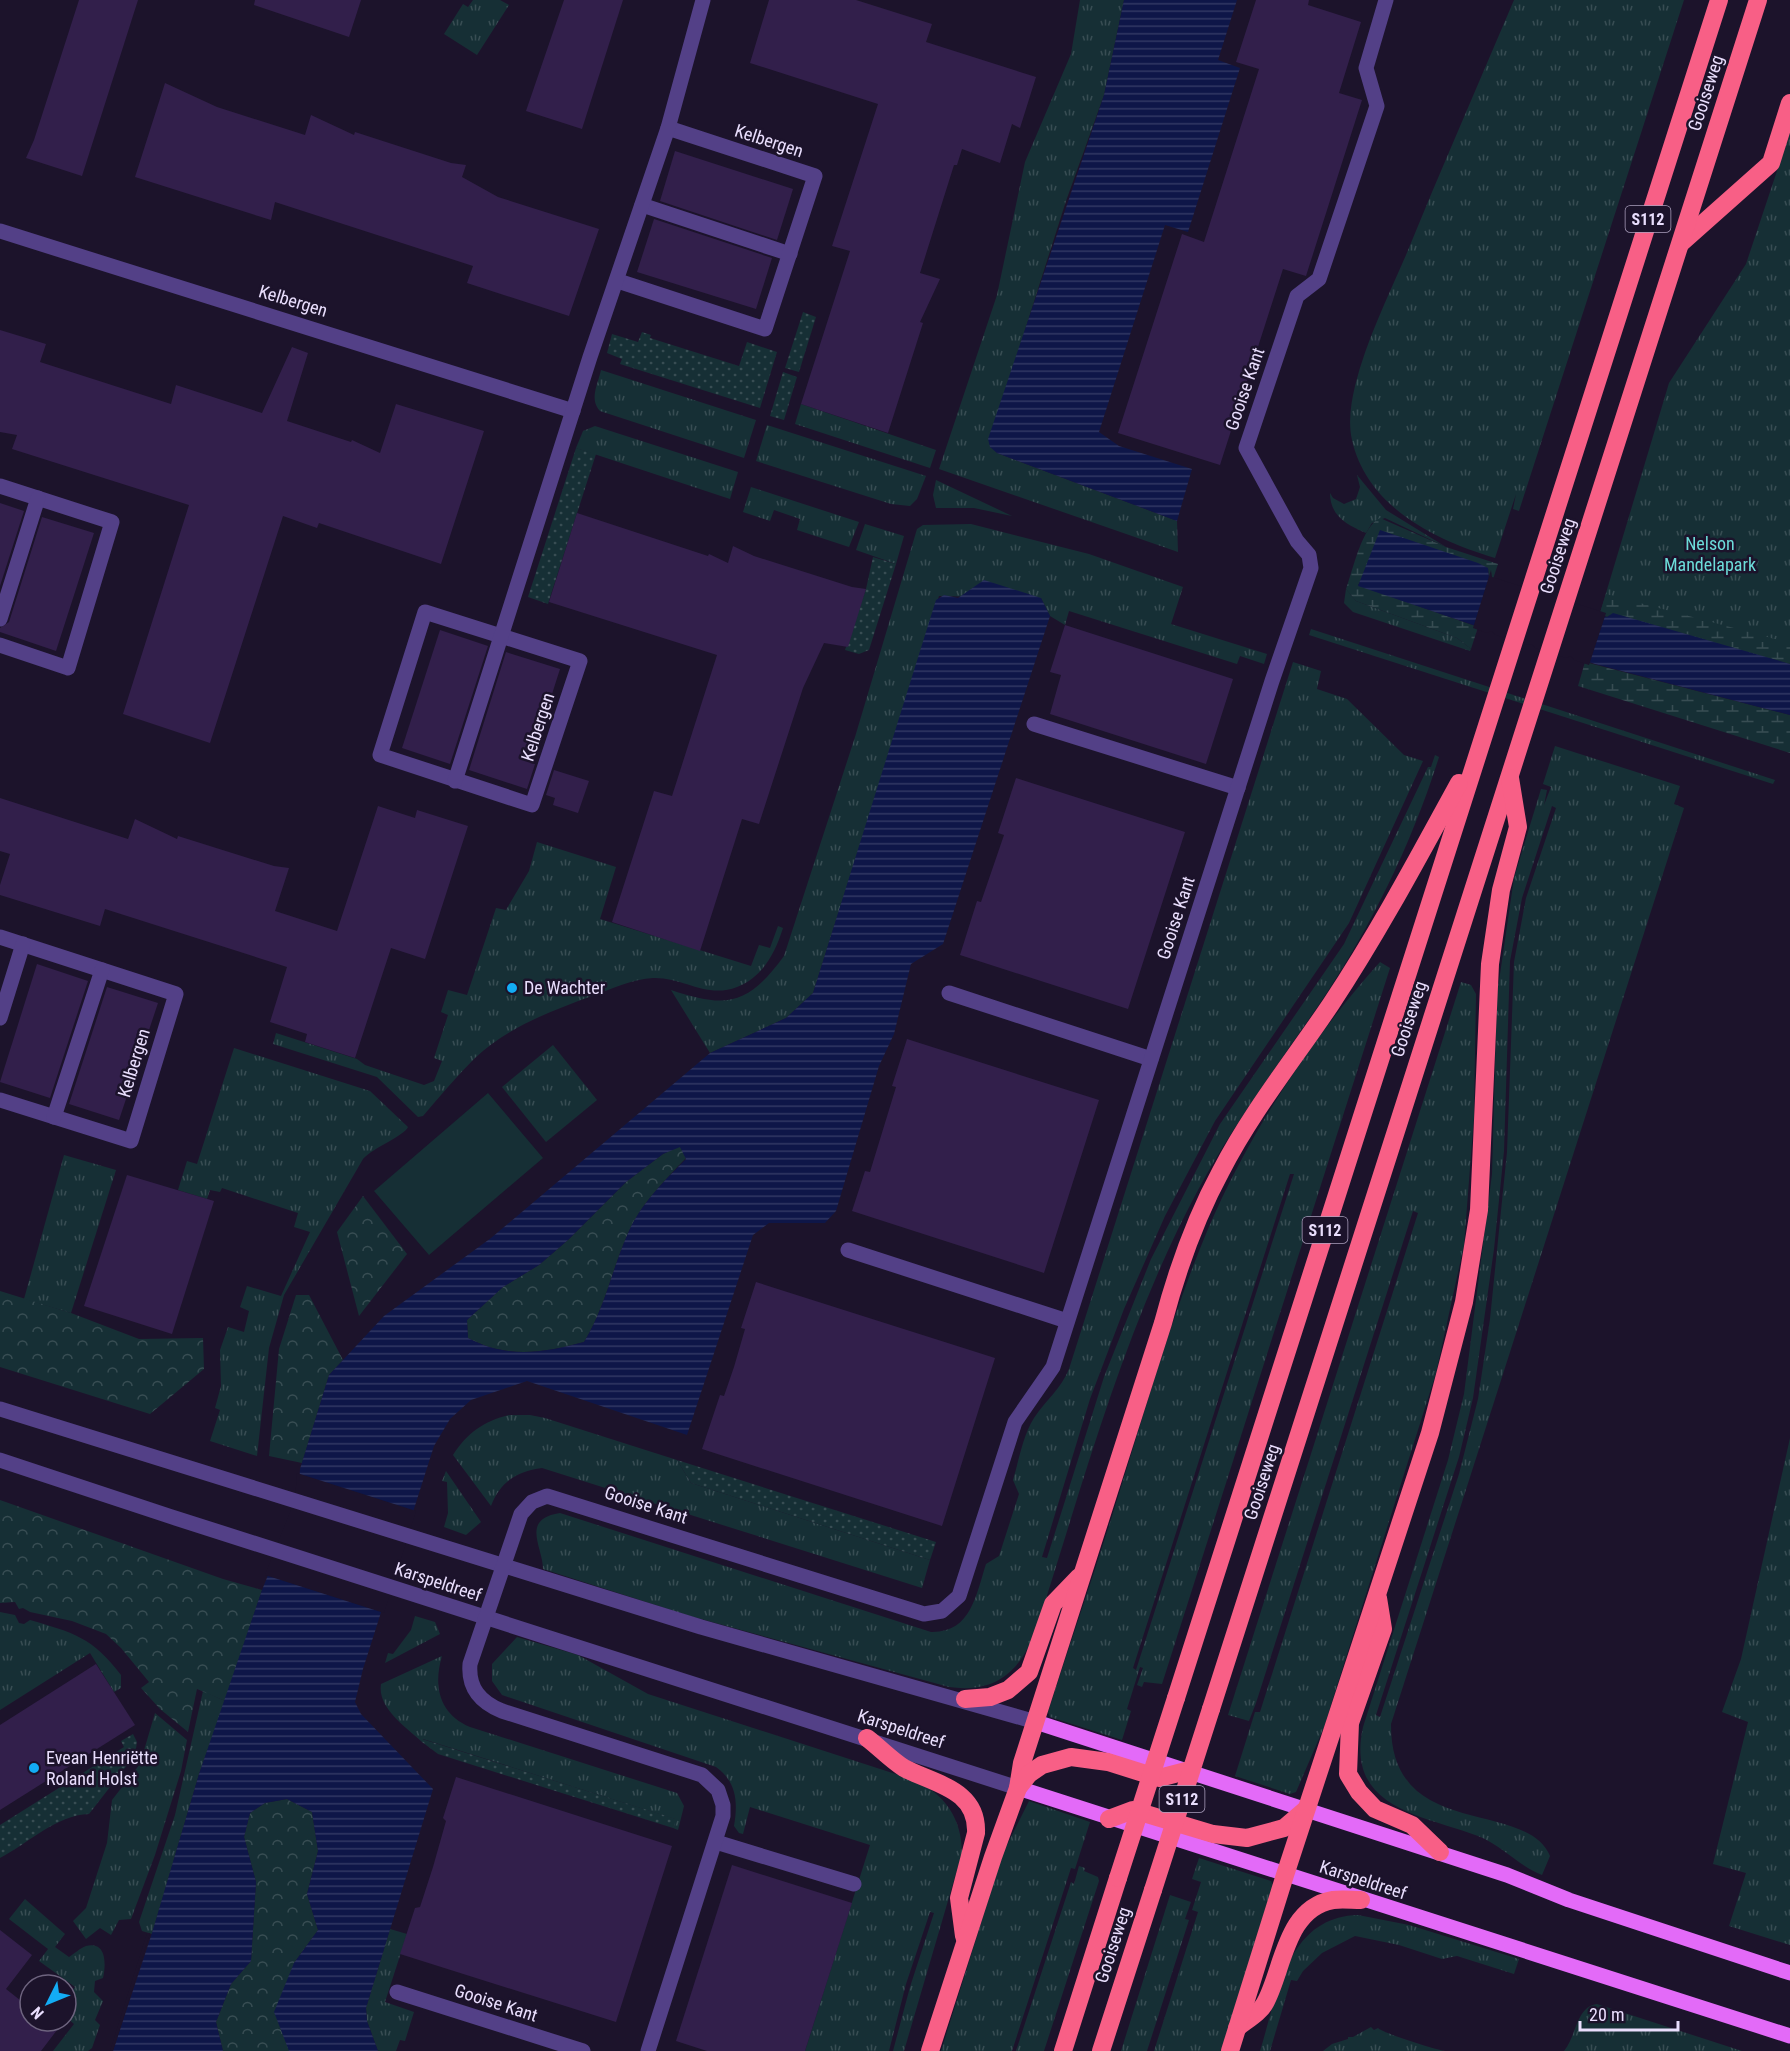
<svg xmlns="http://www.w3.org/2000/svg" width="1790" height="2051" font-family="'Roboto Condensed',sans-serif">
<defs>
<pattern id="grass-tufts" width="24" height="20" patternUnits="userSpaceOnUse" patternTransform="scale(1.5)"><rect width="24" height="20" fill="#162f35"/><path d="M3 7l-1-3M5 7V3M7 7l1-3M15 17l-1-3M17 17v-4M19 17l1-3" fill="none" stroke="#384d53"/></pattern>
<pattern id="forest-crowns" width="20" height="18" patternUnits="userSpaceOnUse" patternTransform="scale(1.5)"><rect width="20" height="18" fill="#162f35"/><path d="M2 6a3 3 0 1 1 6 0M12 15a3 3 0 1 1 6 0" fill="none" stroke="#384d53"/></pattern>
<pattern id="wetland-marsh" width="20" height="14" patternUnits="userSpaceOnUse" patternTransform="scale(1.5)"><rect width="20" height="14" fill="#162f35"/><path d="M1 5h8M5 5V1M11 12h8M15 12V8" fill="none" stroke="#384d53"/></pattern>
<pattern id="garden-dots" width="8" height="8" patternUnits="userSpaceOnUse" patternTransform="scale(1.5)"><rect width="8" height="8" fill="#162f35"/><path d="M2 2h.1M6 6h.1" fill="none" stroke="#384d53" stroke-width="1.8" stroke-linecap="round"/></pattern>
<pattern id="water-rules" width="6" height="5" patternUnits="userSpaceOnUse" patternTransform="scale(1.5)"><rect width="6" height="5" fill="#0e1648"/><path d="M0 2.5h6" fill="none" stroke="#313763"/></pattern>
</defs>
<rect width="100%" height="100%" fill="#1c132b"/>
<g fill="url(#grass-tufts)" fill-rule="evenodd">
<polygon points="473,0 500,0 509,5 477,55 444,34 463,4 468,7"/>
<polygon points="1080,0 1124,0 1104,95 1066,201 989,443 997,453 1177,521 1178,552 939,469 997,295 1025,162 1071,54"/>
<path d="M1514 0H1684L1519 511 1513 509 1516 494 1495 558C1435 540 1367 507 1352 440 1348 422 1351 403 1355 386 1366 341 1388 297 1406 255 1441 169 1478 85 1514 0Z"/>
<polygon points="1790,132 1790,664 1600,613 1669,383 1746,264"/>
<path d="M601 370 756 420 744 458 600 411C589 399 598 384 601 370Z"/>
<polygon points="801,404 936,450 930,468 795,424"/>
<polygon points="767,425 926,476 917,499 910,506 891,504 756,461"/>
<polygon points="595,426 738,472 730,499 576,448 583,431"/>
<path d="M1357 475 1386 510 1446 547 1385 518 1372 523 1366 533C1347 525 1330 516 1330 493L1333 498 1344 504 1356 499 1360 487Z"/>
<polygon points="936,480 1012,516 974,508 936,508 933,495"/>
<polygon points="751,487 859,522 849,547 797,530 800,519 774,510 770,521 743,512"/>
<polygon points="865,524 904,536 896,564 856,550"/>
<path d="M971 524 1089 554 1183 587 1171 624 1267 654 1264 664 1240 656 1237 664 1069 611 1065 625 1050 616 1041 598 939 596 813 993 786 1018 710 1053 671 990C728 1009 748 1005 784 956L855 737 917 529 923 525Z"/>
<polygon points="1346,589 1356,601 1457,638 1471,649 1470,651 1353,612 1344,603"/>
<polygon points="1311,629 1775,780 1773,784 1309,635"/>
<path d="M1293 662 1321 671 1317 689 1347 699 1404 755 1423 761 1349 923 1215 1121 1165 1216 1124 1309 1090 1399 1042 1557 1047 1558 1104 1377 1151 1259 1220 1124 1344 944 1428 767H1431L1435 755 1439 757C1412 843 1372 925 1322 1000 1280 1062 1234 1123 1198 1190 1125 1326 1085 1477 1038 1624 1023 1668 999 1694 949 1687L690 1616 543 1569C543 1547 520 1519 560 1513L931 1632C971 1633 976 1595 986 1564L999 1556 1019 1494 1013 1480C1019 1460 1023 1435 1034 1418 1046 1400 1061 1389 1069 1369Z"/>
<path d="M1555 746 1680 786 1674 804 1684 808 1391 1724C1390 1842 1526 1798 1550 1856L1542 1875C1519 1866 1501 1845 1478 1836 1423 1815 1345 1809 1363 1727L1448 1460 1464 1394 1492 1174 1497 995 1514 878 1541 789 1547 790 1544 805 1551 787 1543 784ZM1552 806 1556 808 1526 898 1514 962 1507 1152 1490 1319 1478 1399 1459 1474 1380 1717 1376 1715 1459 1457 1473 1398 1494 1249 1504 1151 1510 961 1522 898Z"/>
<path d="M537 842 616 867 600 919 751 966 759 945 770 948 778 926 783 928C775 953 763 977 737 987 706 999 684 977 653 978 633 979 611 989 592 996 551 1011 508 1027 475 1058 457 1076 440 1096 423 1116L418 1117 377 1077 273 1044 276 1033 357 1059 365 1065 424 1085 434 1081 442 1061 434 1058 448 1015 441 1012 448 990 467 995 496 908 506 910 529 871Z"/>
<path d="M1380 962 1390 968 1162 1684 1144 1682 1142 1687 1137 1685 1143 1668 1140 1667 1127 1709 1131 1711 1122 1740 1050 1717 1048 1712C1072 1637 1098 1563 1121 1487 1148 1401 1173 1312 1208 1229 1250 1132 1310 1040 1380 962ZM1290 1174H1294L1136 1670 1133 1668Z"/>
<polygon points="1461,982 1471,985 1476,994 1474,1116 1464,1245 1436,1373 1324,1727 1296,1792 1290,1794 1235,1776 1255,1712 1260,1712 1418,1213 1413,1211 1256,1703 1249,1721 1228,1715"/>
<polygon points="553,1045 597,1100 546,1142 502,1087"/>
<path d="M234 1048 370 1091 408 1127C404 1136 374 1147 363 1159L284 1295 269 1348 257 1456 210 1441 220 1410 215 1408 221 1386 220 1350 228 1327 244 1332 249 1311 240 1307 247 1286 281 1296 310 1232 294 1227 298 1213 222 1188 220 1192 210 1190 207 1199 178 1190 187 1161 197 1164Z"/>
<polygon points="64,1155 116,1170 71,1313 24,1299"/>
<path d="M509 1415H530L545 1418 677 1460 691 1483 930 1560 922 1588 542 1468C517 1471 500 1482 491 1506L453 1455C467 1433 484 1421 509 1415Z"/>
<polygon points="1790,1438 1790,1945 1729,1926 1746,1873 1713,1864 1748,1722 1722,1712 1741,1659"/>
<polygon points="446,1471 481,1522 466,1535 444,1527 448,1513 447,1482 442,1481"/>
<path d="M0 1612 15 1615 19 1623 24 1624 30 1620C74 1633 92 1637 121 1675V1688L114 1692 90 1653 0 1710Z"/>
<polygon points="415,1616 435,1622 440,1634 385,1663 388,1653 393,1654 411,1630"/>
<path d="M517 1637 578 1655 648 1694 914 1780C945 1794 962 1819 962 1853L904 2051H893L910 1987 934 1913 930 1912 906 1984 889 2051H805L870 1845 750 1807 743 1834 739 1833 734 1826C738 1803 737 1782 716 1767L502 1695 492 1681V1664Z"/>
<path d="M442 1656C433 1686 439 1714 470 1727L677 1793 684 1806 678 1830 673 1828 675 1819 423 1739 422 1742C406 1727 377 1708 381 1684Z"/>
<polygon points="203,1691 225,1701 199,1774 152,1934 142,1931 139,1922 175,1815"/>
<polygon points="155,1713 187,1740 181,1771 155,1855 131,1919 119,1920 111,1935 100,1928 86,1939 73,1921 86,1908 107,1843 112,1800 140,1764"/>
<polygon points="1029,1801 1090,1822 1075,1869 1071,1868 1012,2051 941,2051 1003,1853"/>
<polygon points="1199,1858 1271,1881 1273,1885 1221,2051 1154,2051 1198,1912 1192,1910 1201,1882 1192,1879"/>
<polygon points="1079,1866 1085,1868 1084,1871 1098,1877 1099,1881 1044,2051 1016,2051 1071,1882 1074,1884"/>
<polygon points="1170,1895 1191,1902 1185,1919 1189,1920 1147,2051 1121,2051"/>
<path d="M25 1899 65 1934 55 1947 69 1957C74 1954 80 1948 86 1946 107 1941 106 1965 103 1978L95 1981 94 1992 103 2001 95 2020 100 2025 92 2048 88 2051H53L74 2024 66 2017V1999L75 1987 39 1961 48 1949 9 1919Z"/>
<path d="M1358 1915 1409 1925 1519 1959 1514 1974 1457 1956 1442 1959 1399 1945 1355 1936 1322 1953 1303 1971 1297 1981 1291 1980 1270 2051H1260C1277 1997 1286 1917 1358 1915Z"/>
<polygon points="390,1929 407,1934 385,2002 414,2012 405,2041 400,2040 396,2051 378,2051 367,2021 366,2008"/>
<path d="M1597 2004 1742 2051H1564C1577 2035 1576 2007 1597 2004Z"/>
<path d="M1371 2027 1374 2030 1378 2028C1382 2033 1437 2050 1445 2051H1323L1332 2044 1348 2039V2037H1353Z"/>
</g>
<g fill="url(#forest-crowns)">
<path d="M680 1146 686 1158C665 1180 641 1204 629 1231 612 1268 606 1306 584 1342 542 1353 508 1359 468 1338L467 1320 503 1287 539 1265 568 1240 626 1182 663 1154Z"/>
<polygon points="363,1196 407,1254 359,1316 337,1232"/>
<polygon points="0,1291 71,1313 139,1339 203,1338 204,1369 150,1414 0,1367"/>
<polygon points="296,1295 309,1295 343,1360 329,1375 302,1463 269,1456 279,1349"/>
<polygon points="0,1500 223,1579 262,1590 225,1701 197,1689 188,1732 160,1709 141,1688 149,1682 121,1648 106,1634 72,1621 30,1612 23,1608 19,1609 15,1602 0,1603"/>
<polygon points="287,1799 312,1812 318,1851 307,1894 318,1930 294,1963 289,2051 223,2051 216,2022 231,1984 251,1961 256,1882 244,1837 250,1813 265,1803"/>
</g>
<g fill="url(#wetland-marsh)">
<path d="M1380 518 1446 547 1498 564 1493 579 1489 577 1488 568 1462 558 1361 580 1358 585 1478 627 1471 649 1457 638 1356 601 1346 589C1353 570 1362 526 1380 518Z"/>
<polygon points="1606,594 1790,643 1790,664 1613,613 1607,617 1600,613"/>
<polygon points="1585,662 1790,715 1790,753 1578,686"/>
</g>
<g fill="url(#garden-dots)">
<polygon points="803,312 816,317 799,372 785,368"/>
<polygon points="642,332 651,335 650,338 739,366 747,342 777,352 760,408 620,364 622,359 607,353 612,334 638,342"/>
<polygon points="783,372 797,377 784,420 770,416"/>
<polygon points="576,448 596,454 548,604 528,597"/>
<polygon points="873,557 896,564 869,650 859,654 845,650 866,589"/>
<polygon points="677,1460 936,1542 930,1560 691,1483"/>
<path d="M133 1734 137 1742 135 1755 89 1814C56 1815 29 1843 0 1858V1825L124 1747 121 1741Z"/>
<polygon points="422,1739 676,1819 673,1828 438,1754 422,1742"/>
</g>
<polygon fill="#162f35" points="488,1093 543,1158 429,1255 374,1191"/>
<g fill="url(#water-rules)" fill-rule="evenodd">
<polygon points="1124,0 1237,0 1218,60 1240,68 1188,232 1165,225 1099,432 1119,446 1192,469 1177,521 997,453 990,447 988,439 1104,95"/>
<polygon points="1380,530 1478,563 1488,568 1489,579 1607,617 1613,613 1790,664 1790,715 1595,664 1495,629 1488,630 1358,586"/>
<path d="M984 580 1041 598 1050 616 943 944 911 964 894 1034 879 1066 836 1211 825 1223H769L753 1235 687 1435 527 1381 471 1400 450 1419 434 1446 363 1669 355 1702 361 1714 433 1789 366 2008 367 2021 378 2051H289L274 2012 294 1963 318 1930 307 1894 318 1851 312 1812 287 1799 265 1803 250 1813 244 1837 256 1882 251 1961 231 1984 216 2022 223 2051H113L152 1933 199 1774 262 1590 298 1501 300 1469 329 1375 384 1316 491 1238 710 1053 786 1018 813 993 936 600 944 595 958 598ZM680 1147 686 1159C665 1180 641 1204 629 1231 612 1268 606 1306 584 1342 542 1353 508 1359 468 1338L467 1320 503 1287 539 1265 568 1240 626 1182 663 1154Z"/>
</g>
<g fill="#1c132b">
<polygon points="1491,570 1492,577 1606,613 1589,665 1574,660 1571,656 1566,658 1535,648 1532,644 1527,645 1496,635 1491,631 1487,633 1473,628"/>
<polygon points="297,1473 416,1511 384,1613 265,1575 295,1500"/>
<polygon points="147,1933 150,1933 113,2051 110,2051"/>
</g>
<g fill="#321f4b">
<polygon points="79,0 138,0 82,176 26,158 34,140"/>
<polygon points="255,0 361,0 349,37 254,5"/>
<polygon points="564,0 623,0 582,129 526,111"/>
<polygon points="769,0 856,0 932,24 926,42 1036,77 1020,128 1012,124 1000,163 962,149 957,165 954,165 920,273 940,279 920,322 923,323 888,433 801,404 850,251 832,246 878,104 750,63"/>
<polygon points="1256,0 1309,0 1308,5 1361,22 1339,93 1362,100 1306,276 1283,269 1220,465 1118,433 1182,234 1204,242 1259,69 1236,62"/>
<polygon points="165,83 217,107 305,135 311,115 354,135 355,132 451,163 466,165 462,177 498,197 599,229 569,316 467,283 473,266 275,202 271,220 135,177"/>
<polygon points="675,151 793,189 777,240 660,201"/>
<polygon points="654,219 772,258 756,309 637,272"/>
<polygon points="0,330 46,344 40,362 171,404 176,385 262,413 292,347 308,353 287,421 351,442 352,440 380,453 396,404 484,431 441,564 319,523 317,528 283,516 210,743 123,714 189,505 12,449 17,435 0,432"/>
<polygon points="0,503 24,511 0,586"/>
<polygon points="577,513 708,556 709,554 728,563 733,546 754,556 852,587 866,589 848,647 824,643 803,688 759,824 742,819 700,951 612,922 654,791 672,796 717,655 549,602"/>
<polygon points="42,517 94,533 56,651 0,632 0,628 9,622"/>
<polygon points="1065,625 1233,679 1206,764 1050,714 1061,675 1050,672"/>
<polygon points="440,630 488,646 450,764 402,748"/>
<polygon points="506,652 560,669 530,763 535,764 527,789 469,770"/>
<polygon points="554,770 589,781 578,813 553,805 555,798 546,795"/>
<polygon points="1016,778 1185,832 1128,1009 960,955 977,901 981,902 1004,835 998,833"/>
<polygon points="0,798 128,839 135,819 177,839 178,836 274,866 289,868 275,911 337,931 378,806 415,818 417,810 468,826 425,959 391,948 355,1058 305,1042 307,1034 270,1022 287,967 105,909 100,926 0,895 0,885 10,854 0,851"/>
<polygon points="37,964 88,981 50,1098 0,1082"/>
<polygon points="107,987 158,1003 119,1120 69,1104"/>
<polygon points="907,1039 1099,1100 1044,1273 852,1211 865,1171 870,1172 896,1087 892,1086"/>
<polygon points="127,1175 214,1201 172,1334 84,1306"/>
<polygon points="756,1282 995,1358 942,1526 702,1449 720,1395 724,1396 734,1367 745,1329 741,1328"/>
<polygon points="96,1664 135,1725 0,1810 0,1725"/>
<polygon points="456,1777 672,1846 616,2022 400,1954 415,1908 420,1907 433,1867 446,1821 443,1818"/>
<polygon points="732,1865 852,1903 805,2051 707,2051 676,2041"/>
<polygon points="0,1930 32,1955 6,1989 30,2008 30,2021 46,2021 57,2030 41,2051 0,2051"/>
</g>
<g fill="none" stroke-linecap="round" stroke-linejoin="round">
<g stroke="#534087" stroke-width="15">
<polyline points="642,205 790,254"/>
<polyline points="0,231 573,411"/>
<polyline points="618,281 765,329 815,176 668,128"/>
<polyline points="0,486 112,522 68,668 0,645"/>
<polygon points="425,612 580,661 532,805 380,755"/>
<polyline points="0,619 38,498"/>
<polyline points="1034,724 1238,788"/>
<polyline points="455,781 590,357 668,128 703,0"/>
<polyline points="0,937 176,994 131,1141 0,1100"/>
<polyline points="949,993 1151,1059"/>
<polyline points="0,1018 23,944"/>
<polyline points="54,1117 102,970"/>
<polyline points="848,1250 1067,1321"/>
<polyline points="0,1409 701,1627 1036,1722"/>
<polyline points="0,1460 169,1516 1018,1788"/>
<polyline points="716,1842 854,1884"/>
<polyline points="397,1992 583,2051"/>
<path d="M648 2051 723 1816V1805L718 1790 702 1775 502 1711C480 1702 468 1688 470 1664L521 1514 532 1502 547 1496 924 1614 942 1611 959 1596 1015 1422 1053 1367 1272 681 1311 568 1309 555 1297 541 1246 448 1297 296 1319 279 1377 106 1366 68 1386 0"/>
</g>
<g stroke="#e36af8" stroke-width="15">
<polyline points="1036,1722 1507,1875 1569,1900 1790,1973"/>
<polyline points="1018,1788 1790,2036"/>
</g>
<g stroke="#f85f86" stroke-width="18">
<polyline points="1681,243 1771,163 1790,103"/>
<polyline points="1378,1598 1383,1629 1350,1723 1348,1774 1359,1792 1375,1809 1412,1825 1440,1852"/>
<polyline points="1176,1698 1719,0"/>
<polyline points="965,1699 990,1697 1008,1690 1029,1672 1053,1604 1079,1577"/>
<polyline points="1211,1709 1758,0"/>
<path d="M867 1738C879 1747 891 1760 904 1768 934 1784 978 1789 976 1833L959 1898 964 1936"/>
<path d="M1018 1788 1022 1763 1163 1323C1177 1270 1195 1219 1221 1171 1252 1111 1294 1059 1331 1004 1378 933 1418 858 1459 783"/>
<polyline points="1109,1819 1133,1810 1213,1834 1247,1838 1284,1828 1305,1810"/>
<path d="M1237 2028C1245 2021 1260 2013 1265 2003 1283 1971 1285 1908 1333 1900 1342 1899 1352 1900 1361 1900"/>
<polyline points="930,2051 993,1857 1018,1788 1029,1774 1042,1765 1071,1757 1108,1762 1159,1778 1186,1771"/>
<polyline points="1063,2051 1118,1878"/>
<polyline points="1101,2051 1153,1890"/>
<polyline points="1230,2051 1285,1875 1430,1433 1464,1302 1479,1210 1490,964 1501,890 1518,827 1510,778"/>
</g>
<g stroke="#f85f86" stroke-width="18">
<polyline points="1118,1878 1176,1698"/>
<polyline points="1153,1890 1211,1709"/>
</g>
</g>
<g fill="#13acf4" stroke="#1c132b" stroke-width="2">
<circle cx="512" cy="988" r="6"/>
<circle cx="34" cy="1768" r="6"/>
</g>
<g text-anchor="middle" stroke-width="5" stroke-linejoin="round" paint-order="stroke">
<g fill="#1c132b" stroke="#aca1be" stroke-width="1.5">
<rect x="1625.5" y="206" width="45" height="26" rx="4.5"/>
<rect x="1302.5" y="1217" width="45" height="26" rx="4.5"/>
<rect x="1159.5" y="1786" width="45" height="26" rx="4.5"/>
</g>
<g font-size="16" font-weight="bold" fill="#e9defd">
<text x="1648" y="225">S112</text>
<text x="1325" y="1236">S112</text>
<text x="1182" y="1805">S112</text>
</g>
<g font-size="18" fill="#e9defd" stroke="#1c132b">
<text transform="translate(1706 93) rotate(-72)" y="6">Gooiseweg</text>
<text transform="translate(769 141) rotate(18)" y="6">Kelbergen</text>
<text transform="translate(293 301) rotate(17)" y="6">Kelbergen</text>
<text transform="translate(1245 389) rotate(-71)" y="6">Gooise Kant</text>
<text transform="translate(1558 556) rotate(-72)" y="6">Gooiseweg</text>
<text transform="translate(538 727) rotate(-72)" y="6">Kelbergen</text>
<text transform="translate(1176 918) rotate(-72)" y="6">Gooise Kant</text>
<text transform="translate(1409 1019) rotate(-72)" y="6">Gooiseweg</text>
<text transform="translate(134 1063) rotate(-73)" y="6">Kelbergen</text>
<text transform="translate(1262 1482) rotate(-72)" y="6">Gooiseweg</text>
<text transform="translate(646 1505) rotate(18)" y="6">Gooise Kant</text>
<text transform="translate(438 1582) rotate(18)" y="6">Karspeldreef</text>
<text transform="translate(901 1729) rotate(18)" y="6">Karspeldreef</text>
<text transform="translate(1363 1880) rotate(18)" y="6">Karspeldreef</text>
<text transform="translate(1113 1945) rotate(-72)" y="6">Gooiseweg</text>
<text transform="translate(496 2003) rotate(18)" y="6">Gooise Kant</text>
</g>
<g font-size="18" fill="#6cdcd9" stroke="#1c132b">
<text x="1710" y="550">Nelson<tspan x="1710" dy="21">Mandelapark</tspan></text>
</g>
<g font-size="18" fill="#e9defd" stroke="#1c132b" text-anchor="start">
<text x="524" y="994">De Wachter</text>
<text x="46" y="1764">Evean Henriëtte<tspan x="46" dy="21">Roland Holst</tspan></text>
</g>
</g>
<g transform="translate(48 2003) rotate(227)"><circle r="28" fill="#1c132b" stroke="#6e647f" stroke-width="1.5"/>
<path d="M0-4.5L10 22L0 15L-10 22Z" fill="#13acf4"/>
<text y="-9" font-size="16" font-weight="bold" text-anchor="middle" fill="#e9defd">N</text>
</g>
<path d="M1580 2021v9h98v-9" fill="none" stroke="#e9defd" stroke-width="3"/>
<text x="1589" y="2021" font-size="18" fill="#e9defd" stroke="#1c132b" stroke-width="4.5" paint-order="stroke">20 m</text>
</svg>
